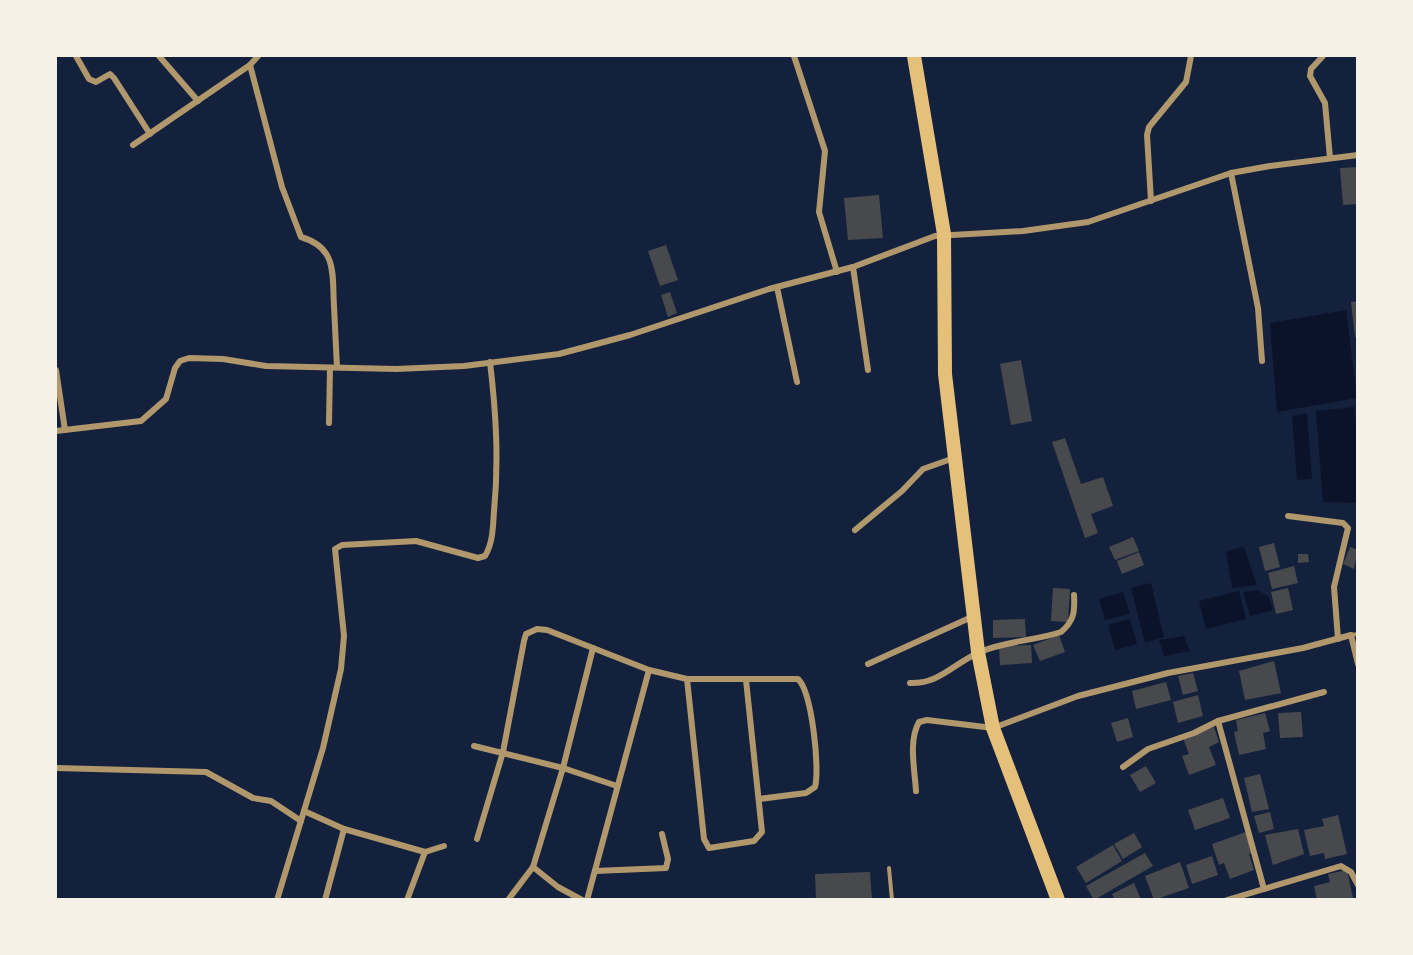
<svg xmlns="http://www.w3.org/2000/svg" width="1413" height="955" font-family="'Varela Round',sans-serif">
<rect width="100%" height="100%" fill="#14213d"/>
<g fill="#0b132b">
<polygon points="1346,310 1357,398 1277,412 1270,323"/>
<polygon points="1354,407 1358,442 1357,503 1323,502 1316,411"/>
<polygon points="1307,413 1312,479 1297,480 1292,416"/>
<polygon points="1244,547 1257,585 1232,588 1226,551"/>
<polygon points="1151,583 1164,637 1145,643 1131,588"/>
<polygon points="1258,590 1269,597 1273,610 1250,616 1243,592"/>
<polygon points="1239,591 1246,619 1206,629 1199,601"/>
<polygon points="1123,592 1130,614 1105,620 1099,599"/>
<polygon points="1130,619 1137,644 1115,650 1108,625"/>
<polygon points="1184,636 1190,651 1164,656 1159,640"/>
</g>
<g fill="#48494c">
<polygon points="1358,167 1358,204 1343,205 1340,168"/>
<polygon points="879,195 883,238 848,240 844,198"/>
<polygon points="666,245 678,280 660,286 648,251"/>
<polygon points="670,292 677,313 668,317 661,295"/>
<polygon points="1358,301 1358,337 1355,337 1351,302"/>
<polygon points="1021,360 1032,421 1011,425 1000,364"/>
<polygon points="1065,438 1081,484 1103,477 1113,506 1091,514 1098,533 1085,538 1052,442"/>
<polygon points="1133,537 1139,551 1115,560 1109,547"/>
<polygon points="1274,543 1280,567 1265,571 1259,547"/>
<polygon points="1350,547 1358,550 1354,569 1343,564"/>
<polygon points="1139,552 1144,565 1122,574 1117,561"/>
<polygon points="1298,554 1308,554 1309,562 1298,563"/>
<polygon points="1294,566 1298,583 1272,589 1268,573"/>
<polygon points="1053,588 1070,589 1068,622 1051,621"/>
<polygon points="1288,588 1293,610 1276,614 1271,592"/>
<polygon points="1025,619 1026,637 993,638 993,620"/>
<polygon points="1059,635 1065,652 1040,661 1033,645"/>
<polygon points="1031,645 1032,663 1000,665 999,646"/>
<polygon points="1274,661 1281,693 1245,700 1239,671"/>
<polygon points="1193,673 1198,691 1183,695 1178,676"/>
<polygon points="1166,682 1171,700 1136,709 1132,691"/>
<polygon points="1198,695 1203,716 1178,723 1173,702"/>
<polygon points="1301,712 1303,737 1280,738 1278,713"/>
<polygon points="1265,713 1270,731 1263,733 1266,749 1239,755 1234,732 1238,731 1236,720"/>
<polygon points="1128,718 1133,737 1117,742 1111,723"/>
<polygon points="1214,727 1219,742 1209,747 1216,765 1189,775 1182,756 1189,754 1183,738"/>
<polygon points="1146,766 1156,783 1140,792 1130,775"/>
<polygon points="1260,774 1269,809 1252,812 1244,778"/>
<polygon points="1223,798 1230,818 1195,830 1188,810"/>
<polygon points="1270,812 1274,829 1259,833 1254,816"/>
<polygon points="1338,815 1347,854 1325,859 1324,853 1310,856 1304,830 1324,826 1322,819"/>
<polygon points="1298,829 1304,854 1273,865 1265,835"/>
<polygon points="1246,832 1253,853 1249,854 1254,870 1230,879 1224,863 1219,865 1212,844"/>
<polygon points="1134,833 1142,847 1123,859 1114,844"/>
<polygon points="1113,845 1122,861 1086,883 1076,867"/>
<polygon points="1145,853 1153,866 1094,900 1086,886"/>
<polygon points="1212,856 1218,875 1192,884 1186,865"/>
<polygon points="1180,862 1189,888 1154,900 1145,876"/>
<polygon points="1347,870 1353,898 1317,900 1314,886 1330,882 1328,874"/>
<polygon points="870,872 872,900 816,900 815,874"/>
<polygon points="1134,883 1141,900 1115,900 1112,894"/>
</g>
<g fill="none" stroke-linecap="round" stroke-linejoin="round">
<g stroke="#b1986c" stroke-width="4">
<polyline points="1351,635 1358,634"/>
<polyline points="889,868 892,900"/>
</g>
<g stroke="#b1986c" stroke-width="6">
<polyline points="76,56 89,79 96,82 110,74 114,78 150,134"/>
<polyline points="159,56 198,101"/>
<polyline points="794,56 825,151 819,212 837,272"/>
<polyline points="1323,56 1311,69 1310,76 1325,103 1330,158"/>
<path d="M250 65 282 187 301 237C338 248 332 275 334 306 335 326 336 346 337 367"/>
<polyline points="133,145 250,65 258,56"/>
<polyline points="1231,173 1258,308 1262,361"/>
<polyline points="1151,201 1147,135 1149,127 1186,82 1191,56"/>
<polyline points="853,267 868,370"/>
<polyline points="777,287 797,382"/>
<polyline points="56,370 65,430"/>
<polyline points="329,423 330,368"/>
<polyline points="56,431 141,421 166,399 175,368 180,361 189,358 223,359 266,366 396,369 464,366 559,354 630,335 769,289 853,267 935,236 1023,231 1088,222 1231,173 1270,166 1358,155"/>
<polyline points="1288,516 1343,523 1348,528 1334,587 1338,639"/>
<polyline points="855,530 902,491 923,469 954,458"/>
<polyline points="868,664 974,616"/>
<polyline points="687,679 704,839 709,848 754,841 762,832 746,680"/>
<path d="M910 683C940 684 954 663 980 652 1005 641 1034 641 1061 632 1074 621 1075 612 1074 595"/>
<polyline points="1218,721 1264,889"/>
<polyline points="474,746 563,768 617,786"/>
<polyline points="1123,767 1148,749 1194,733 1218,721 1324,692"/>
<polyline points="56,768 206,772 253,798 271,801 301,821"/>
<path d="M916 791C915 771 908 741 919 722L927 720 993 728 1078 696 1168 673 1303 648 1351 635 1358 664"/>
<polyline points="304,811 344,829 425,852 444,846"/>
<path d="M477 839 503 752 524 641 526 634 537 629 547 630 649 670 687 679H798C812 692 820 769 815 787L806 793 759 799"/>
<polyline points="533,867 558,887 582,900"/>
<polyline points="595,871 666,868 668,859 662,834"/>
<path d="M277 900 323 748 341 669 344 636 335 549 342 545 416 541 478 558 485 556C493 543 493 526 494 511 499 460 496 413 490 362"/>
<polyline points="325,900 344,829"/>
<polyline points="407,900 425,852"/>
<polyline points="508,900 533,867 563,768 593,648"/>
<polyline points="587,900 649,670"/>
<polyline points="1227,900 1341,866 1351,872 1358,885"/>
</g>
<polyline stroke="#e5c07b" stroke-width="14" points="914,56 944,234 945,374 978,652 993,728 1058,900"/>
</g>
<rect width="1413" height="955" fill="none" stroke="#f6f1e7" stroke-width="114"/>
</svg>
